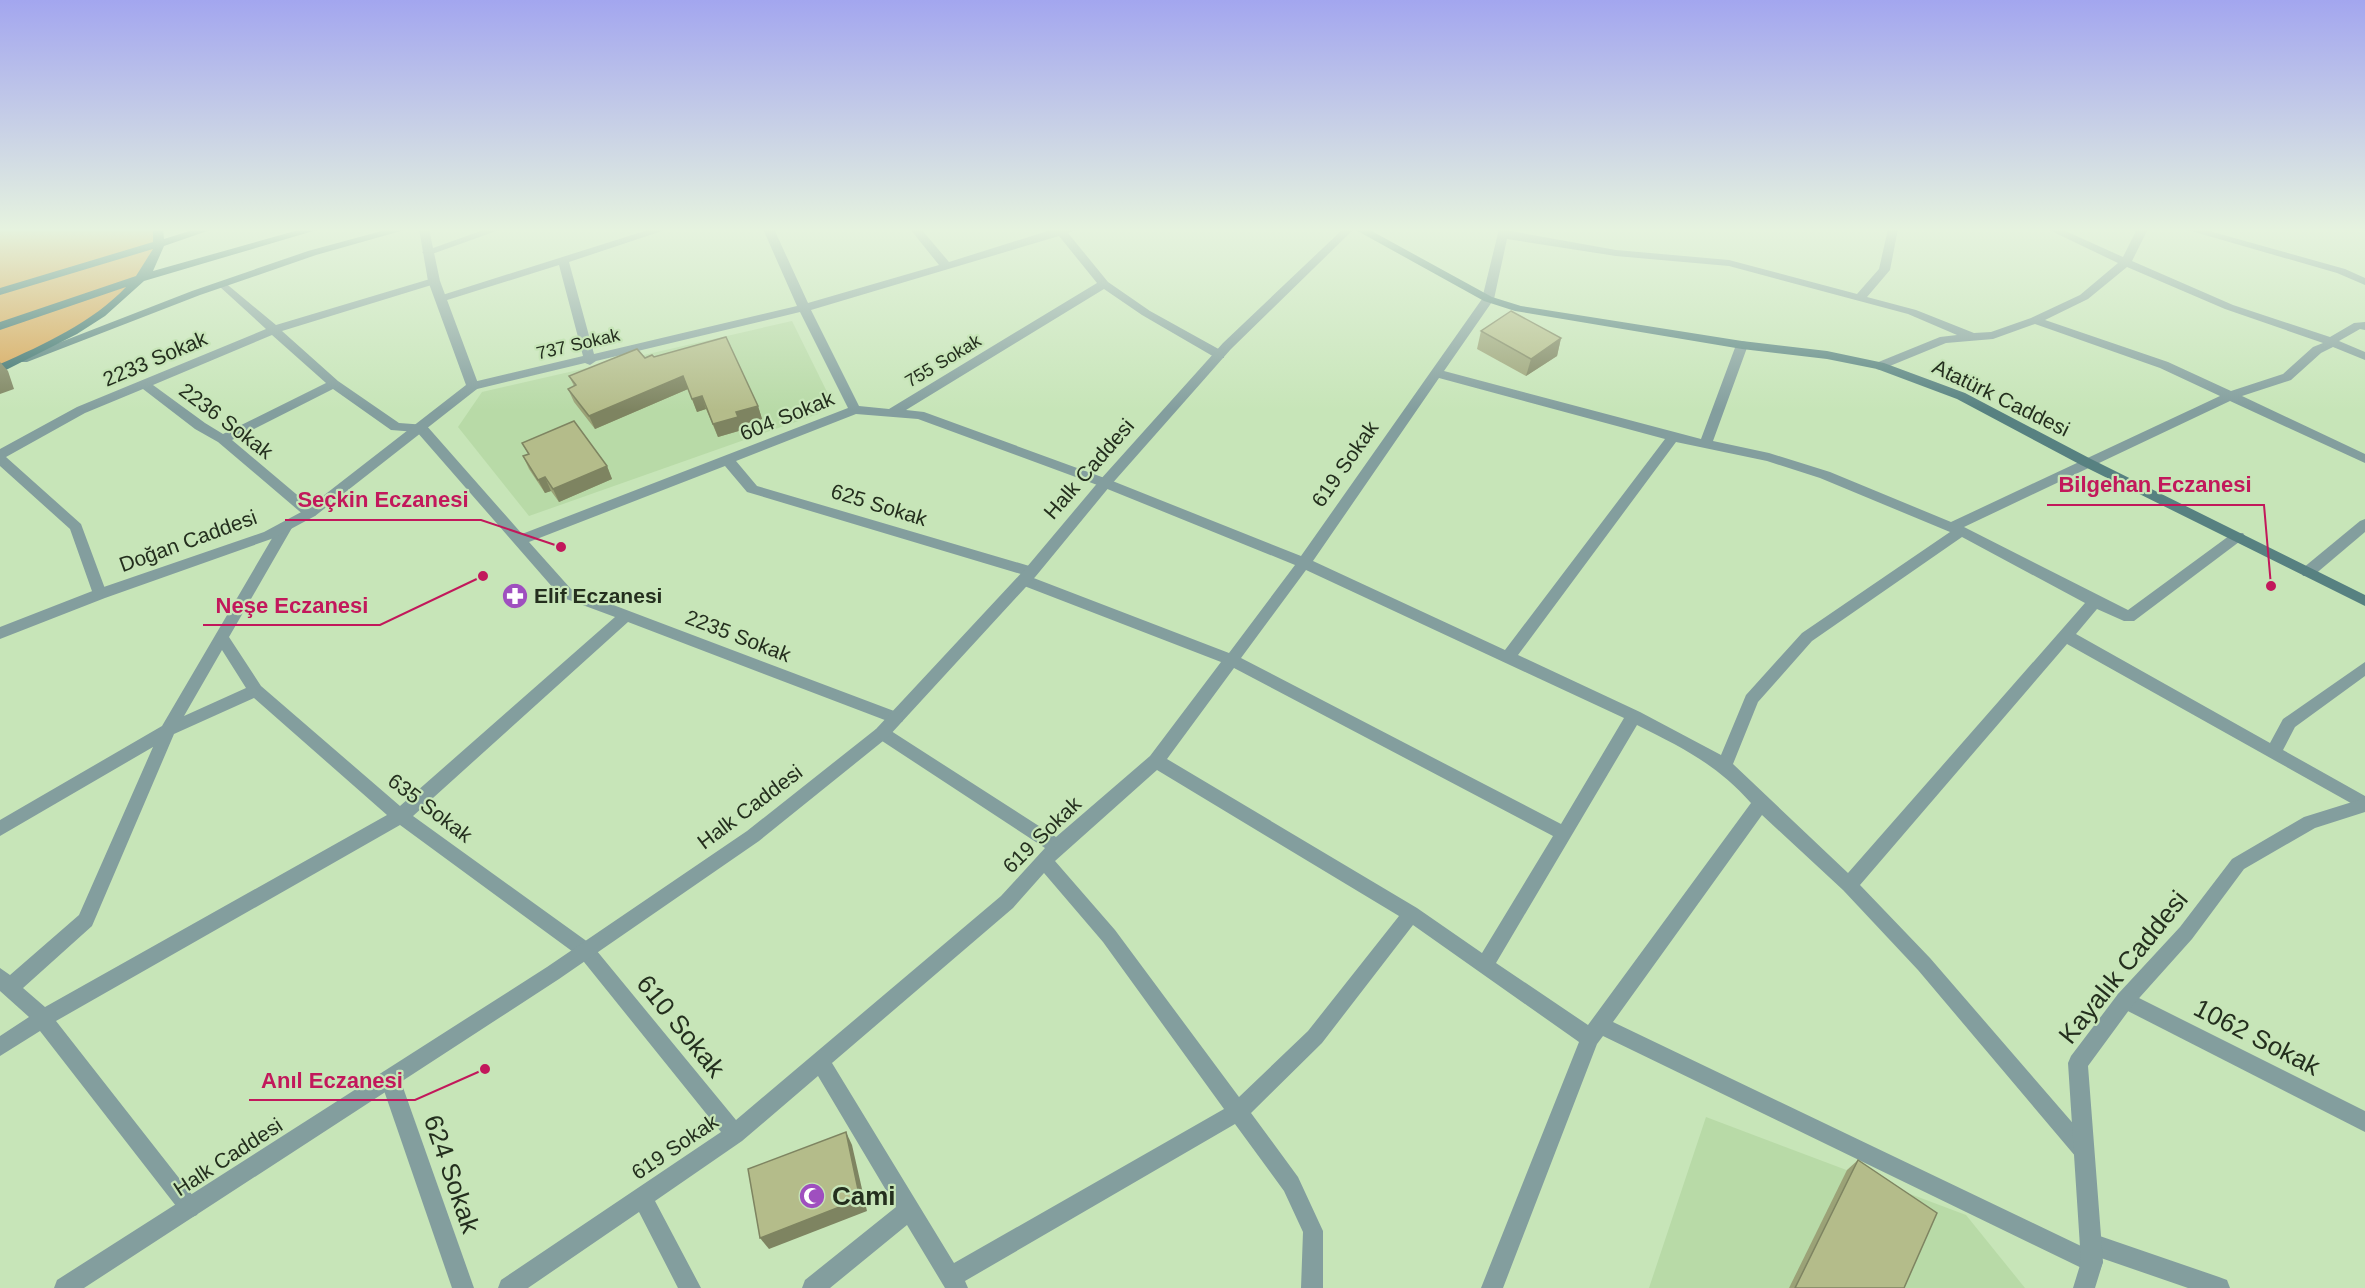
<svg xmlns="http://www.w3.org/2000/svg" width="2365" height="1288" font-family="Helvetica,sans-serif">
<rect width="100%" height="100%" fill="#c7e5b8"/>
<g fill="#b8daa7">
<polygon points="792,321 831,400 818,414 529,516 458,427 482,392"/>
<polygon points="1706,1117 1966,1215 2025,1288 1649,1288"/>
</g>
<polygon fill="#d8a353" points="0,229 158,229 159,233 148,271 92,318 0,369"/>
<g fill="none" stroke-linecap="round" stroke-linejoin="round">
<g fill="#839e9e" fill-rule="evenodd">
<polygon points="486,229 502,229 432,254 424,254 422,252"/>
<path d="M651 229H668L569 262 594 354 797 306 763 229H774L808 303 939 265 910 229H921L949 262 1054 229H1077L1068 233 1108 282 1150 311 1224 352V358H1216L1142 315 1104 289 906 410 924 412 1110 480 1301 556 1482 299 1499 229 1616 250 1729 260 1857 294 1879 269 1888 229H1898L1890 270 1867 297 1916 310 1974 333 1991 332 2031 318 2080 295 2118 263 2047 229H2061L2123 257 2137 229H2148L2132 261 2233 305 2330 337 2354 323 2365 322V330L2360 329 2339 341 2365 352V360L2333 347 2321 353 2291 380 2242 396 2365 454V463L2230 401 1964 527 2128 610 2233 533H2243L2245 536 2243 539 2134 621H2124L2097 609 2076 634 2270 743 2283 719 2365 662V676L2295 727 2283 750 2365 796V811L2067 644 1860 885 1930 958 2090 1143 2093 1150 2090 1157 2083 1160 2076 1157 1918 970 1843 890 1762 815 1613 1022 2081 1246 2084 1237 2091 1233 2219 1277 2227 1280 2230 1288H2188L2101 1258 2103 1262 2100 1270 2092 1273 1603 1036 1597 1044 1503 1288H1481L1579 1042 1413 925 1322 1043 1251 1113 1298 1177 1323 1231V1288H1301L1303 1232 1284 1191 1235 1124 965 1281 968 1288H945L907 1225 830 1288H802L805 1280 896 1207 818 1076 742 1141 655 1201 701 1288H678L639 1212 528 1288H498L501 1280 721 1132 580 957 400 825 56 1021 197 1201 200 1208 197 1215 190 1218 183 1215 40 1031 0 1056V1036L29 1017 0 991V968L10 975 79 915 153 747 0 836V820L162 726 281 523H291L293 526 229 637 261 686 400 806 615 617 561 597 417 432 391 430 333 389 232 440 315 510 317 513 315 516H305L218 442 195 429 143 389 85 413 6 457 81 524 107 594 100 599 93 594 70 529 0 466V449L77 407 266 329 219 286 217 284 223 281 276 325 430 279H438V283L282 331 338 381 399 423 426 425 522 534 848 408 800 312 596 361 590 365 585 363 473 390 469 389V383L583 356 559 265 444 301H436V297ZM1059 236 1097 283 889 409 859 406 811 310ZM1507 239 1616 256 1729 266 1908 314 1957 335 1940 337 1876 363V369L1880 370 1946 343 1993 339 2035 324 2160 368 2220 396 1951 522 1830 472 1769 453 1713 441 1748 345 1746 342 1742 341 1736 345 1701 439 1444 371 1494 299ZM2127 267 2225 309 2323 343 2313 347 2283 374 2231 391 2168 362 2045 320 2088 299ZM272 335 326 383 223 434 205 423 153 385ZM1439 378 1665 439 1505 650 1313 561ZM856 414 918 419 1100 486 1295 565 1229 653 1031 577 1038 572 1036 568 757 486 736 461ZM1676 442 1767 461 1820 478 1950 532 1802 633 1746 695 1721 755 1640 712 1518 655ZM725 466 747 492 1024 575 1017 580 1019 584 1221 662 1150 756 1056 837 888 729H876L874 733 876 737 1045 848 1001 896 736 1120 592 945 413 816 628 622 890 722H902L904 718 902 714 571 589 529 542ZM1962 537 2085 603 1848 873 1733 764 1758 702 1812 641ZM1306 570 1624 718 1561 824 1241 658ZM222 650 246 688 184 716ZM1234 668 1553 836 1482 953 1417 908 1167 759ZM254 698 387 815 45 1007 23 988 92 926 174 734ZM1637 725C1683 748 1716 764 1751 803L1588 1025 1496 963ZM1157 770 1399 916 1308 1031 1239 1097 1115 930 1055 861ZM1044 873 1103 942 1224 1109 954 1263 832 1063 1013 908Z"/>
<polygon points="2184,229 2202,229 2345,269 2365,278 2365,285 2337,273"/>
<polygon points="2365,519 2365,532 2313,576 2303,576 2301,572 2303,568 2360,521"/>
<polygon points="2125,991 2365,1111 2365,1132 2118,1006 2116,1000 2118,994"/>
<polygon points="390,1070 397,1072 400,1079 474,1288 452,1288 380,1079 383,1072"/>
</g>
<g fill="#839e9e" fill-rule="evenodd">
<polygon points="419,229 429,229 440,281 479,386 477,389 315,516 274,538 105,598 0,639 0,627 95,590 264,532 305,510 466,385 428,281"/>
<polygon points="1343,229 1354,229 1231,349 1110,486 1036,576 888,737 759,841 559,979 84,1288 54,1288 57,1280 547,967 747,831 876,729 1026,568 1100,480 1223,343"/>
<polygon points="2365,798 2365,812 2315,828 2244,869 2192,939 2132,1006 2088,1066 2103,1262 2095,1288 2073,1288 2081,1262 2068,1063 2071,1056 2118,994 2180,927 2232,859 2304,817"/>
</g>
<g fill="#578181" fill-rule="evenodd">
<polygon points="389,229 408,229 316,255 200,295 27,362 19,362 17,359 192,291 308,251"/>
<polygon points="1354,229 1368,229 1492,297 1521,306 1742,341 1827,351 1884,363 1965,393 2091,459 2365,595 2365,606 2081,465 1957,399 1877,369 1827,359 1742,349 1515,311 1484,301"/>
</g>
<path fill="#356c6c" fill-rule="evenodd" d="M153 229H163L164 239 196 229H213L164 246 153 271 302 229H320L144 281 105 316 77 334 0 373V364C43 345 93 322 126 287L0 330V322L136 276 153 249 0 295V288L153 242Z"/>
</g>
<g fill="#9ba277">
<polygon points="1481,331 1561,338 1557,356 1526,376 1477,349"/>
<polygon points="654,357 758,406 762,419 741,425 742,430 718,437 706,409 697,412 688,389 595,429 574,402 568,389 574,386 569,376"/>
<polygon points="522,443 607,466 612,479 559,502 551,491 545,493 529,469 523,456 528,454"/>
<polygon points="1858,1160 1904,1288 1789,1288 1847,1170"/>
</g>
<g fill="#7e8461">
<polygon points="1561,338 1557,356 1526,376 1531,359"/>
<polygon points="0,362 8,371 14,389 0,394"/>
<polygon points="683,376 688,389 595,429 589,416"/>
<polygon points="702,396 706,409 697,412 692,399"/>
<polygon points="758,406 762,419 741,425 742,430 718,437 713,424 736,412"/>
<polygon points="607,466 612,479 559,502 553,489"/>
<polygon points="545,477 551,491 545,493 538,480"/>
<polygon points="846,1132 852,1145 867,1211 769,1249 760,1238"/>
</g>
<g fill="#b4bc8a" stroke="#7e8461" stroke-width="1.5">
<polygon points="1511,311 1561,338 1531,359 1481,331"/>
<polygon points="726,337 758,406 736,412 738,417 713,424 702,396 692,399 683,376 589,416 568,389 576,385 569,376 637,349 645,358 652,355 654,357"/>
<polygon points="574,421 607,466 553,489 545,477 538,480 523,456 529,454 522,443"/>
<polygon points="846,1132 860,1199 760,1238 748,1169"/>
<polygon points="1858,1160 1937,1213 1904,1288 1795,1288"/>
</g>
<linearGradient id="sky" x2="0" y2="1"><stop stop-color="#a3a6ef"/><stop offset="0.56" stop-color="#e6f3df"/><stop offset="1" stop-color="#e6f3df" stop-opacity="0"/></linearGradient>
<rect width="2365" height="410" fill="url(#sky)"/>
<defs>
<g id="pharmacy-disc" transform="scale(1.35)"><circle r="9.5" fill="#9f4fbf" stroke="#c7e5b8"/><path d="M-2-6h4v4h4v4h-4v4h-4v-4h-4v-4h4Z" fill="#fff"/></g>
<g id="mosque-disc" transform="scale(1.35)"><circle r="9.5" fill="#9f4fbf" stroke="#c7e5b8"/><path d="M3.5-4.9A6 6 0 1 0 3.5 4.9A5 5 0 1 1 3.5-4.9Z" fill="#fff"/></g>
</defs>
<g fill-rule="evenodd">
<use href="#pharmacy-disc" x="515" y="596"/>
<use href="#mosque-disc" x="812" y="1196"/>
</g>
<g text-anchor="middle" stroke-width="4.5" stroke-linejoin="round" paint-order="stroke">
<g font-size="18" fill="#242f1e" stroke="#c7e5b8">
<text transform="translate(578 344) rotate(-13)" y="6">737 Sokak</text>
<text transform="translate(943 361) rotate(-31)" y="6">755 Sokak</text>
</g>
<g font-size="21" fill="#242f1e" stroke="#c7e5b8">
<text transform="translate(155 359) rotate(-23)" y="7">2233 Sokak</text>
<text transform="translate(2001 398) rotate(26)" y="7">Atatürk Caddesi</text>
<text transform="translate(787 416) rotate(-22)" y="7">604 Sokak</text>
<text transform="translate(226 421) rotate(37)" y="7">2236 Sokak</text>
<text transform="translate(1345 464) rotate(-55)" y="7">619 Sokak</text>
<text transform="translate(1089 469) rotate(-49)" y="7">Halk Caddesi</text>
<text transform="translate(879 505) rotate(17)" y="7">625 Sokak</text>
<text transform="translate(188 541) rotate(-20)" y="7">Doğan Caddesi</text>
<text transform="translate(738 636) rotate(21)" y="7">2235 Sokak</text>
<text transform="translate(750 807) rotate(-37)" y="7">Halk Caddesi</text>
<text transform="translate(430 808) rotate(37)" y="7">635 Sokak</text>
<text transform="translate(1042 835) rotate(-44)" y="7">619 Sokak</text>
<text transform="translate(675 1147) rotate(-34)" y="7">619 Sokak</text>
<text transform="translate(228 1157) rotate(-33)" y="7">Halk Caddesi</text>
</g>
<g font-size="21" font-weight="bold" fill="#242f1e" stroke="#c7e5b8" text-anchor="start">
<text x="534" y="603">Elif Eczanesi</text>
</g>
<g font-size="26" fill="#242f1e" stroke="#c7e5b8">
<text transform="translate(2123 967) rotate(-51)" y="9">Kayalık Caddesi</text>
<text transform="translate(681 1026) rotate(51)" y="9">610 Sokak</text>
<text transform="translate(2257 1037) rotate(27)" y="9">1062 Sokak</text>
<text transform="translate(452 1174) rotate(71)" y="9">624 Sokak</text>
</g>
<g font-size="26" font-weight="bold" fill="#242f1e" stroke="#c7e5b8" text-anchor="start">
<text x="832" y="1205">Cami</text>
</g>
</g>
<path fill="none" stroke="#c2185b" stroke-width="2" d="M2271 586L2264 505H2047M561 547L481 520H285M483 576L380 625H203M485 1069L415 1100H249"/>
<g fill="#c2185b" stroke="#c7e5b8" stroke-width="2">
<circle cx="2271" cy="586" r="6"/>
<circle cx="561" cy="547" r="6"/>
<circle cx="483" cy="576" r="6"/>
<circle cx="485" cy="1069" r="6"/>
</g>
<g font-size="22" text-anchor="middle" font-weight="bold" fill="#c2185b" stroke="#c7e5b8" stroke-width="4.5" stroke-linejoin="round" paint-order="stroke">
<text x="2155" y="492">Bilgehan Eczanesi</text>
<text x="383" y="507">Seçkin Eczanesi</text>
<text x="292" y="613">Neşe Eczanesi</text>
<text x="332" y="1088">Anıl Eczanesi</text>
</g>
</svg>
